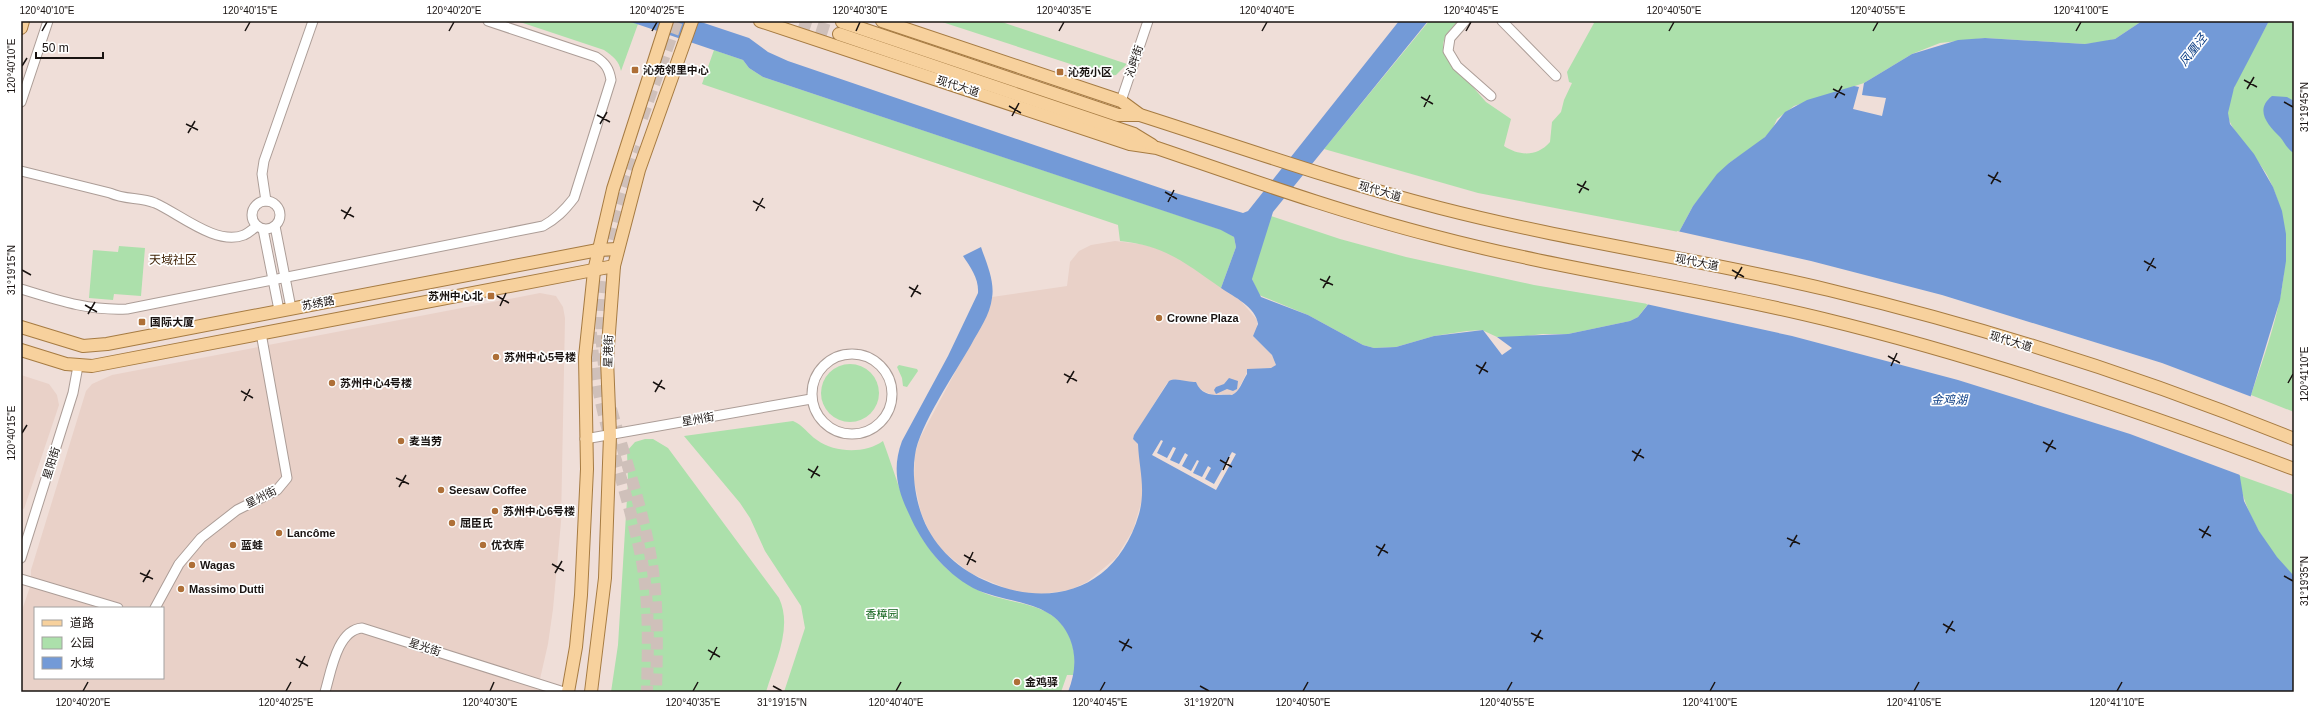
<svg xmlns="http://www.w3.org/2000/svg" width="2315" height="713" font-family="Helvetica,'Noto Sans SC',sans-serif">
<rect width="100%" height="100%" fill="#efded8"/>
<g fill="#e9d1c8" fill-rule="evenodd">
<polygon points="1115,241 1140,244 1161,249 1179,258 1241,301 1257,320 1257,328 1253,336 1272,355 1276,365 1273,368 1253,369 1247,372 1238,390 1232,395 1222,394 1216,396 1205,392 1199,388 1196,382 1188,382 1174,379 1167,383 1134,436 1133,439 1138,444 1140,458 1143,483 1142,500 1133,530 1116,558 1087,582 1070,590 1035,595 1010,590 970,573 944,552 932,538 921,513 914,481 915,453 920,438 990,307 992,297 1067,286 1070,262 1079,251 1091,245"/>
<path d="M540 293 556 296 563 307 565 318 561 522 553 609 548 644 537 692H21V613L31 584V570L86 391 92 384 112 375ZM35 608H163V678H35Z"/>
<polygon points="21,375 49,384 57,395 59,405 24,509 21,508"/>
</g>
<g fill="#ace0ab">
<path d="M517 21H628L638 24 621 71C619 61 613 56 604 50Z"/>
<polygon points="939,21 999,21 1127,64 1116,75 1107,76"/>
<path d="M1429 21H1459C1448 30 1439 41 1445 55L1486 102 1511 119 1504 146C1519 156 1537 157 1550 142L1552 122 1561 112 1564 100 1572 83 1569 82 1567 72 1594 23 1591 21H2142L2115 39 2102 42 2085 44 1985 38 1940 43 1912 54 1864 83 1794 106 1777 119 1772 130 1760 142 1729 163 1693 206 1679 232 1478 193 1324 149Z"/>
<path d="M2269 21H2294V412L2251 395C2275 324 2305 247 2267 175 2259 160 2228 128 2228 115 2227 90 2257 44 2269 21Z"/>
<path d="M714 50 743 60 749 68 763 77 1225 231 1234 237 1236 247 1221 288C1185 263 1166 246 1120 241L1118 225 702 84Z"/>
<polygon points="1271,216 1340,239 1406,257 1534,285 1648,304 1638,317 1630,321 1568,334 1542,334 1514,338 1497,337 1482,330 1467,331 1434,336 1396,347 1374,348 1363,345 1308,315 1259,295 1252,279 1252,273"/>
<polygon points="119,246 145,248 141,296 114,294 113,300 89,298 93,250 118,252"/>
<circle cx="850" cy="393" r="29"/>
<polygon points="899,365 917,369 918,371 907,387 903,386 902,378 897,367"/>
<path d="M793 421C803 425 808 434 817 440 835 453 865 454 883 441 900 486 909 532 946 568 956 577 971 587 984 593 1016 606 1056 601 1071 640 1075 652 1076 663 1073 675H1067L1061 692H784L805 628 801 606 765 551 750 518 740 503 684 436Z"/>
<path d="M645 439H653L668 448 779 598C793 628 775 662 766 692H611L618 645 628 482 627 451 635 442Z"/>
<path d="M2238 475 2294 495V576C2267 550 2244 512 2238 475Z"/>
</g>
<g fill="#739ad7">
<path d="M628 21H698L749 38 768 52 788 61 1172 192 1243 213 1248 211 1399 21H1428L1273 212 1252 279 1261 297 1308 315 1363 345 1374 348 1396 347 1434 336 1483 330 1502 355 1512 348 1497 337 1568 334 1630 321 1638 317 1650 302 1679 232 1693 206 1717 174 1729 163 1765 137 1785 112 1807 100 1854 86 1859 87 1853 109 1882 116 1886 98 1862 95 1864 83 1912 54 1958 40 1985 38 2085 44 2115 39 2142 21H2269L2234 88 2228 113 2230 124 2254 154 2273 187 2282 211 2286 234V261L2280 300 2241 428 2238 465 2244 501 2259 531 2277 557 2294 576V692H1068C1075 674 1077 657 1070 639 1054 598 1007 605 973 588 944 572 922 544 909 514 897 489 892 468 902 441L948 356 978 293C979 279 971 268 963 256L981 247C986 262 995 281 992 298 990 315 979 330 971 345 955 373 919 426 915 455 912 474 915 495 921 513 931 543 955 567 984 580 1051 611 1117 589 1139 514 1146 489 1139 468 1138 444L1133 439 1134 435 1169 381C1177 377 1187 383 1196 382 1203 399 1218 394 1232 395 1240 391 1242 382 1247 374V369L1271 368 1276 365 1272 355 1253 336 1258 324C1256 307 1234 297 1221 288L1236 247 1234 237 1221 230 763 77 749 68 743 60Z"/>
<path d="M2272 96 2287 97 2294 101V153C2287 149 2285 143 2280 137 2268 125 2254 110 2272 96Z"/>
<polygon points="1229,378 1238,381 1237,389 1233,391 1227,389 1216,394 1214,390 1216,387 1224,384"/>
</g>
<g fill="#efded8">
<polygon points="1677,231 1811,261 1942,295 2162,363 2252,397 2241,440 2240,475 2130,434 1958,380 1792,336 1646,304"/>
<polygon points="1161,440 1163,441 1157,453 1167,458 1173,447 1176,448 1170,460 1179,464 1185,453 1188,455 1182,466 1191,471 1197,460 1199,461 1193,473 1202,477 1208,466 1211,468 1205,479 1214,484 1232,452 1236,454 1216,490 1152,455"/>
</g>
<g fill="none" stroke-linecap="round" stroke-linejoin="round">
<g stroke="#cfc0ba" stroke-width="12" stroke-dasharray="12 6" stroke-linecap="butt">
<polyline points="800,21 839,34"/>
<polyline points="642,118 677,21"/>
<path d="M591 332C595 407 623 475 639 547 650 594 648 644 647 692"/>
<path d="M604 365C594 287 614 219 641 147"/>
<path d="M611 409C626 462 645 515 653 571 658 610 657 652 656 692"/>
</g>
<g stroke="#ac9d97" stroke-width="11">
<g id="minor">
<polyline points="1465,21 1450,38 1448,51 1457,66 1491,96"/>
<polyline points="1502,21 1556,76"/>
<polyline points="1121,101 1148,21"/>
<polyline points="21,102 48,21"/>
<path d="M21 171 110 193C125 200 140 197 155 203 180 214 216 246 244 235 248 233 253 229 257 226"/>
<circle cx="266" cy="215" r="14"/>
<polyline points="266,201 262,174 264,161 313,21"/>
<polyline points="275,226 291,308"/>
<polyline points="263,229 279,310"/>
<path d="M21 289C57 300 89 311 127 309L543 226C556 219 564 211 574 198L611 80C609 68 605 63 596 57L488 21"/>
<circle cx="852" cy="394" r="40"/>
<polyline points="585,439 811,399"/>
<polyline points="21,558 73,393 78,366"/>
<polyline points="21,579 118,608"/>
<polyline points="155,608 179,564 201,538 237,510 277,490 287,478 261,333"/>
<path d="M325 692C331 672 337 630 362 628L564 692"/>
</g>
</g>
<g stroke="#a67b42" stroke-width="14">
<g id="major">
<path d="M760 21 1130 144 1157 148C1248 179 1340 212 1434 236 1563 270 1695 287 1824 319 1984 358 2140 411 2294 469"/>
<path d="M882 21 1121 101 1140 115C1240 147 1339 182 1440 208 1568 241 1700 259 1829 290 1987 328 2144 378 2294 439"/>
<polyline points="842,22 1118,115 1140,115"/>
<polyline points="21,28 23,21"/>
<polyline points="839,34 1134,134 1152,145"/>
<polyline points="21,327 83,346 107,344 598,250 617,249"/>
<polyline points="21,350 66,364 92,366 614,266"/>
<polyline points="568,692 576,647 581,595 587,469 585,357 594,271 613,189 667,21"/>
<polyline points="591,692 605,578 610,435 607,359 614,266 639,170 692,21"/>
</g>
</g>
<use href="#minor" stroke="#fff" stroke-width="9"/>
<use href="#major" stroke="#f7d19d" stroke-width="12"/>
</g>
<path fill="none" stroke="#191311" stroke-width="1.5" d="M42 31 47 22M245 31 250 22M449 31 454 22M652 31 657 22M856 31 860 22M1059 31 1064 22M1262 31 1267 22M1466 31 1471 22M1669 31 1674 22M1873 31 1878 22M2076 31 2081 22M22 66 27 58M2244 80 2257 87M1833 89 1845 95M2247 89 2254 77M1421 97 1433 104M1835 98 1842 86M2284 102 2293 107M1009 106 1021 113M1424 107 1430 95M597 115 610 122M1012 116 1019 103M186 124 198 130M600 124 607 112M188 133 195 121M1988 175 2001 182M1577 184 1589 190M1991 184 1998 172M1165 192 1177 199M1579 193 1586 181M753 201 765 208M1168 202 1174 190M341 210 354 217M756 211 763 198M344 219 351 207M2144 261 2156 268M22 270 31 275M1732 270 1744 277M2147 271 2154 258M1320 279 1333 285M1735 279 1742 267M909 287 921 294M1323 288 1330 276M497 296 509 303M911 297 918 285M85 305 97 312M500 306 506 293M88 314 95 302M1888 356 1900 363M1476 365 1488 372M1891 366 1897 353M1064 374 1077 381M1479 374 1486 362M653 382 665 389M1067 383 1074 371M2288 383 2293 374M241 391 253 398M655 392 662 380M244 401 250 389M22 433 27 425M2043 442 2056 449M1632 451 1644 458M2046 452 2053 440M1220 460 1232 467M1634 461 1641 449M808 469 820 476M1223 470 1229 457M396 478 409 484M811 478 818 466M399 487 406 475M2199 529 2211 536M1787 538 1800 544M2202 538 2209 526M1376 546 1388 553M1790 547 1797 535M964 555 976 562M1378 556 1385 544M552 564 564 571M967 565 973 552M140 573 153 579M555 573 562 561M2284 576 2293 581M143 582 150 570M1943 624 1955 631M1531 633 1543 639M1946 633 1953 621M1119 641 1132 648M1534 642 1541 630M708 650 720 657M1122 651 1129 639M296 659 308 666M710 660 717 647M299 668 305 656M773 686 782 691M1200 686 1209 691M83 691 88 682M286 691 291 682M490 691 494 682M693 691 698 682M896 691 901 682M1100 691 1105 682M1303 691 1308 682M1507 691 1512 682M1710 691 1715 682M1914 691 1919 682M2117 691 2122 682"/>
<g fill="#ae6f37" stroke="#fff" stroke-width="1.5">
<rect x="631" y="66" width="8" height="8" rx="2"/>
<rect x="1056" y="68" width="8" height="8" rx="2"/>
<rect x="487" y="292" width="8" height="8" rx="2"/>
<circle cx="1159" cy="318" r="4"/>
<rect x="138" y="318" width="8" height="8" rx="2"/>
<circle cx="496" cy="357" r="4"/>
<circle cx="332" cy="383" r="4"/>
<circle cx="401" cy="441" r="4"/>
<circle cx="441" cy="490" r="4"/>
<circle cx="495" cy="511" r="4"/>
<circle cx="452" cy="523" r="4"/>
<circle cx="279" cy="533" r="4"/>
<circle cx="233" cy="545" r="4"/>
<circle cx="483" cy="545" r="4"/>
<circle cx="192" cy="565" r="4"/>
<circle cx="181" cy="589" r="4"/>
<circle cx="1017" cy="682" r="4"/>
</g>
<g text-anchor="middle" stroke-width="3.5" stroke-linejoin="round" paint-order="stroke">
<g font-size="11" fill="#191311" stroke="#fff">
<text transform="translate(1134 61) rotate(-71)" y="4">沁畔街</text>
<text transform="translate(958 86) rotate(18)" y="4">现代大道</text>
<text transform="translate(1380 191) rotate(16)" y="4">现代大道</text>
<text transform="translate(1697 262) rotate(11)" y="4">现代大道</text>
<text transform="translate(318 303) rotate(-11)" y="4">苏绣路</text>
<text transform="translate(2011 341) rotate(17)" y="4">现代大道</text>
<text transform="translate(608 351) rotate(-88)" y="4">星港街</text>
<text transform="translate(698 419) rotate(-10)" y="4">星州街</text>
<text transform="translate(51 463) rotate(-73)" y="4">星阳街</text>
<text transform="translate(261 497) rotate(-27)" y="4">星州街</text>
<text transform="translate(425 647) rotate(18)" y="4">星光街</text>
</g>
<g font-size="11" font-weight="bold" fill="#191311" stroke="#fff" text-anchor="start">
<text x="643" y="74">沁苑邻里中心</text>
<text x="1068" y="76">沁苑小区</text>
<text x="483" y="300" text-anchor="end">苏州中心北</text>
<text x="1167" y="322">Crowne Plaza</text>
<text x="150" y="326">国际大厦</text>
<text x="504" y="361">苏州中心5号楼</text>
<text x="340" y="387">苏州中心4号楼</text>
<text x="409" y="445">麦当劳</text>
<text x="449" y="494">Seesaw Coffee</text>
<text x="503" y="515">苏州中心6号楼</text>
<text x="460" y="527">屈臣氏</text>
<text x="287" y="537">Lancôme</text>
<text x="241" y="549">蓝蛙</text>
<text x="491" y="549">优衣库</text>
<text x="200" y="569">Wagas</text>
<text x="189" y="593">Massimo Dutti</text>
<text x="1025" y="686">金鸡驿</text>
</g>
<g font-size="11" fill="#0f6119" stroke="#fff">
<text x="882" y="618">香樟园</text>
</g>
<g font-size="12" font-style="italic" fill="#0b3d84" stroke="#fff">
<text transform="translate(2193 50) rotate(-52)" y="4">凤凰泾</text>
<text x="1949" y="404">金鸡湖</text>
</g>
<g font-size="12" fill="#412307" stroke="#fff">
<text x="173" y="264">天域社区</text>
</g>
</g>
<rect width="2315" height="713" fill="none" stroke="#ffffff" stroke-width="44"/>
<rect x="34" y="607" width="130" height="72" fill="#ffffff" stroke="#a3a1a0"/>
<rect x="42" y="620" width="20" height="6" fill="#f7d19d" stroke="#a3a1a0"/>
<text x="70" y="627" font-size="12" fill="#191311">道路</text>
<rect x="42" y="637" width="20" height="12" fill="#ace0ab" stroke="#a3a1a0"/>
<text x="70" y="647" font-size="12" fill="#191311">公园</text>
<rect x="42" y="657" width="20" height="12" fill="#739ad7" stroke="#a3a1a0"/>
<text x="70" y="667" font-size="12" fill="#191311">水域</text>
<path d="M36 52v6h67v-6" fill="none" stroke="#191311" stroke-width="2"/>
<text x="42" y="52" font-size="12" fill="#191311" stroke="#ffffff" stroke-width="3" paint-order="stroke">50 m</text>
<rect x="22" y="22" width="2271" height="669" fill="none" stroke="#191311" stroke-width="1.5"/>
<g font-size="10" text-anchor="middle" fill="#191311">
<text x="47" y="14">120°40'10"E</text>
<text x="250" y="14">120°40'15"E</text>
<text x="454" y="14">120°40'20"E</text>
<text x="657" y="14">120°40'25"E</text>
<text x="860" y="14">120°40'30"E</text>
<text x="1064" y="14">120°40'35"E</text>
<text x="1267" y="14">120°40'40"E</text>
<text x="1471" y="14">120°40'45"E</text>
<text x="1674" y="14">120°40'50"E</text>
<text x="1878" y="14">120°40'55"E</text>
<text x="2081" y="14">120°41'00"E</text>
<text transform="translate(11 66) rotate(-90)" y="4">120°40'10"E</text>
<text transform="translate(2304 107) rotate(-90)" y="4">31°19'45"N</text>
<text transform="translate(11 270) rotate(-90)" y="4">31°19'15"N</text>
<text transform="translate(2304 374) rotate(-90)" y="4">120°41'10"E</text>
<text transform="translate(11 433) rotate(-90)" y="4">120°40'15"E</text>
<text transform="translate(2304 581) rotate(-90)" y="4">31°19'35"N</text>
<text x="83" y="706">120°40'20"E</text>
<text x="286" y="706">120°40'25"E</text>
<text x="490" y="706">120°40'30"E</text>
<text x="693" y="706">120°40'35"E</text>
<text x="782" y="706">31°19'15"N</text>
<text x="896" y="706">120°40'40"E</text>
<text x="1100" y="706">120°40'45"E</text>
<text x="1209" y="706">31°19'20"N</text>
<text x="1303" y="706">120°40'50"E</text>
<text x="1507" y="706">120°40'55"E</text>
<text x="1710" y="706">120°41'00"E</text>
<text x="1914" y="706">120°41'05"E</text>
<text x="2117" y="706">120°41'10"E</text>
</g>
</svg>
